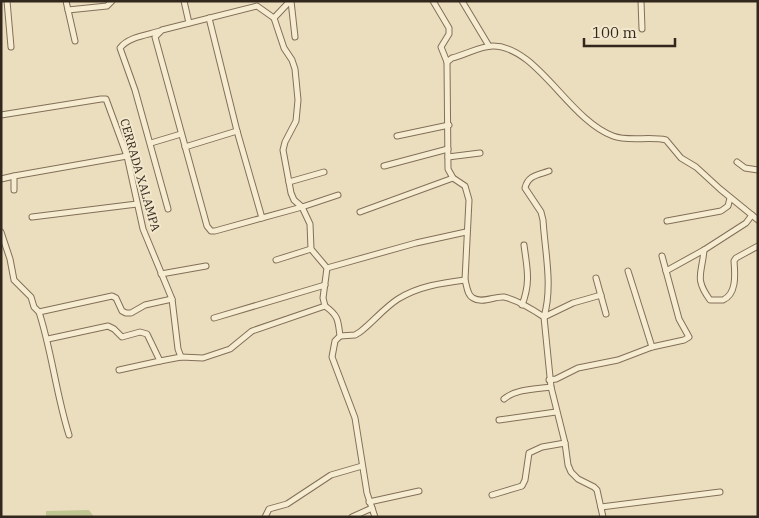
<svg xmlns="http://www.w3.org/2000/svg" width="759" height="518" font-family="'IBM Plex Serif',serif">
<rect width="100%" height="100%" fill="#ebdebe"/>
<polygon fill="#c1c793" points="89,510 94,517 46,517 46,511"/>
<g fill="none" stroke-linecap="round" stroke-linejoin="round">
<g stroke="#826f58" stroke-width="7">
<g id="street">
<polyline points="7,1 11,47"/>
<polyline points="66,1 75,41"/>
<polyline points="184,1 189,23"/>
<polyline points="290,1 274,18 284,48 292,60 295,69 298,100 296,121 285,142 283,150 291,193 294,200 302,207 310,224 311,249 327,268 323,298 325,306"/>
<polyline points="291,1 295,37"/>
<path d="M433 1 449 28V34L441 47 447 62 448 169 453 178 465 186 469 200 465 280C467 286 467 295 473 298 482 304 495 296 504 297 518 300 532 309 544 317L551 387 565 443 568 465 571 472 578 479 594 487 597 490 603 517"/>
<polyline points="462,1 489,46"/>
<polyline points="641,1 642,29"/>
<polyline points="68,10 107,6 112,1"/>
<polyline points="209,18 237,131 262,218"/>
<polyline points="274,18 257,6 162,30 155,37 207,226 211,231 215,231 302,207 338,195"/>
<path d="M160 31C147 35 128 37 120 48L135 90 168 209"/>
<path d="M447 62 452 58C465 55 480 46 493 46 537 46 569 120 613 136 628 142 650 136 666 140L681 158 696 167 720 189 758 220"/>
<polyline points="1,115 101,99 106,99 127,156 143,229 172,299 178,349 181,357"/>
<polyline points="397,136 449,125"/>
<polyline points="151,143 181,134"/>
<polyline points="185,147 237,131"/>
<polyline points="448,157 480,153"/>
<polyline points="737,162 745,168 758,170"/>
<polyline points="384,166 448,149"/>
<path d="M549 171C538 175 528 175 525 188L541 212 543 220C545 252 553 286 544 317L573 303 601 295"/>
<polyline points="1,179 14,176"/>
<polyline points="289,182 324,172"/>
<polyline points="14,190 14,176 127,156"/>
<polyline points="360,212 453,178"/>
<polyline points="32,217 137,204"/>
<polyline points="667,221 721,211 728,206 730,198"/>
<polyline points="1,232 10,259 14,280 31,297 34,307 39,312"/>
<path d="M704 250C702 274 694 278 710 300H723C737 294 735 274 734 261L736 258 758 246"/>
<polyline points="276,260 311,249"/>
<polyline points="327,268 416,243 466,232"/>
<polyline points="628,271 652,347"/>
<polyline points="666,271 704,250 746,223 752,215"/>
<polyline points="161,274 206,266"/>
<polyline points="596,278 606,314"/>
<path d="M522 305C531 282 527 268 524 245"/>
<path d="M325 306C339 316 338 321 340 336L335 341 332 357 355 418 367 493 375 517"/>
<polyline points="214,318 325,285"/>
<path d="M340 336 355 335 360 332C373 322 384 308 398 299 419 286 442 283 465 280"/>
<polyline points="48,339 108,326 114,329 122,337 140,332 147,334 160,361 181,357 203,358 230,349 252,331 325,306"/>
<polyline points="119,370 160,361"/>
<polyline points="549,380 556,379 578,368 618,360 652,347 684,340 689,337 679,319 662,256"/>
<path d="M504 399C516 389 535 389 551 387"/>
<polyline points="499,420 556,412"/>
<path d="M69 435C56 394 52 352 39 312L112 296 116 298 122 311 126 313H131L145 305 172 299"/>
<polyline points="492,495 522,486 525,480 529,453 542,447 565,443"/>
<polyline points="369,502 419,491"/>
<polyline points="601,507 720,492"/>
<polyline points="265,517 269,509 287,504 331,475 362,466"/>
<polyline points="352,517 372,508"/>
</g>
</g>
<use href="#street" stroke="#f6ecd1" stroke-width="5"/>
</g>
<g text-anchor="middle" stroke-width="4" stroke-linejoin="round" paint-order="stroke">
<g font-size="12" fill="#32271c" stroke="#f3e8cd">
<text transform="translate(140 175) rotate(74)" y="4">CERRADA XALAMPA</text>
</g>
</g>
<rect width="759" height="518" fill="none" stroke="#32271c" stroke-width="5"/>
<path d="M584 38v8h91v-8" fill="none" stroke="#32271c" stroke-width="2.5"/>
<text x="592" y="38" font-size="15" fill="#32271c" stroke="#f3e8cd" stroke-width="4" paint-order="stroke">100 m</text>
</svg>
